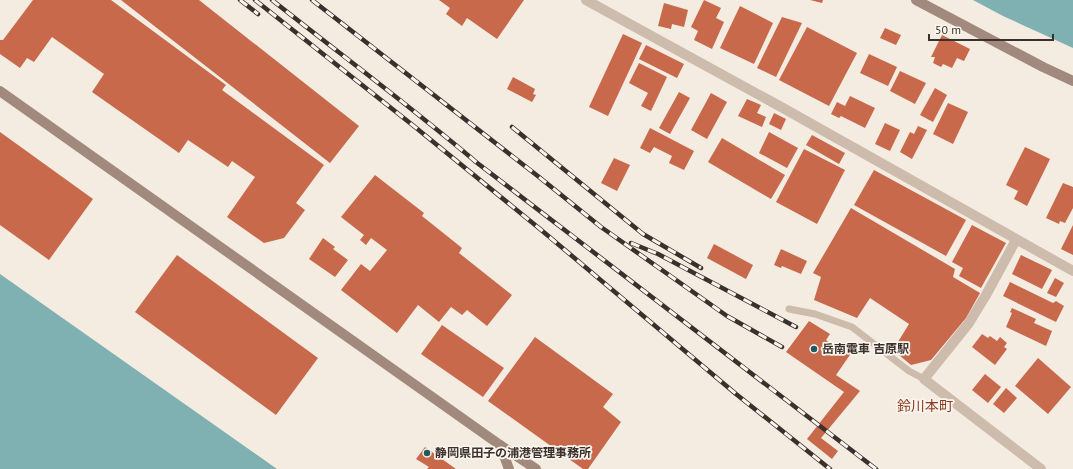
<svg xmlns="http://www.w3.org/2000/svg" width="1073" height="469" font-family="'PT Sans','Noto Sans JP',sans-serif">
<rect width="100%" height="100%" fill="#f4ebe1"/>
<g fill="#7fb0b2">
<polygon points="973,0 1073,0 1073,48 1003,16"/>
<polygon points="0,274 277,469 0,469"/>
</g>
<g fill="#c8694b">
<polygon points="33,0 111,0 226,85 222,90 324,165 296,203 305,210 284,238 264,243 227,217 255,177 232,161 228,167 188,140 179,153 92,92 104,74 52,37 34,62 27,58 20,68 0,54 0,40 3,40"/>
<polygon points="121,0 199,0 359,126 330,163"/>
<polygon points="439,0 524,0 497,39 467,18 462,26 446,14 450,8"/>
<polygon points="704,0 721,8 716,18 724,22 712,49 694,40 698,31 691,27"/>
<polygon points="810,0 823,0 822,3"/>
<polygon points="664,3 688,10 684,27 672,24 671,29 658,26"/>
<polygon points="740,6 773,23 754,64 720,48"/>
<polygon points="782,17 802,23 776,77 757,68"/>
<polygon points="807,27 857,53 829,106 779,80"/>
<polygon points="885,28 901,35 896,45 880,38"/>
<polygon points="623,34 642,43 608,116 589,107"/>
<polygon points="942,35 970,49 964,61 957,58 952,68 943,64 941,67 933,63 935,57 931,57"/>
<polygon points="646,45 684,64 677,78 639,59"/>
<polygon points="869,54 897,67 888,86 860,73"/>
<polygon points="639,63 667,77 651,111 641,106 648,93 629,83"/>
<polygon points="900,71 926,83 915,104 890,91"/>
<polygon points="513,77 535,89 533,94 536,95 532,102 507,89"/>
<polygon points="935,88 947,95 933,122 920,115"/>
<polygon points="679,92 690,98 670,134 659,128"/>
<polygon points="711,93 727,102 707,139 691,130"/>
<polygon points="850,96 875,108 865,128 841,116 839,118 831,114 837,102 845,106"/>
<polygon points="747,99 761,105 757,113 766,117 762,127 738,116"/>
<polygon points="948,103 968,112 953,144 933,134"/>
<polygon points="774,113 786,119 781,130 769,124"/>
<polygon points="885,123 900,130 890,151 875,144"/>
<polygon points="918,126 927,130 912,159 900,152 910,132 914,134"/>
<polygon points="650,128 694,151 684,170 669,163 672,156 654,147 650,153 640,148"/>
<polygon points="0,132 93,199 49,260 0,225"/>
<polygon points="769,132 798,148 787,168 759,153"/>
<polygon points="812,135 845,153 839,164 806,145"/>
<polygon points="722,138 785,175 771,199 708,162"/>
<polygon points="1025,147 1050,159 1027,206 1014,199 1018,191 1006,185"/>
<polygon points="804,149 845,170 817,224 776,202"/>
<polygon points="614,158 630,165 617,191 601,183"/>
<polygon points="874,170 966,220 946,256 854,205"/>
<polygon points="375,175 424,213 422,216 462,248 459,253 512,295 487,326 467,310 462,315 451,307 439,322 418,305 397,333 341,290 361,264 370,271 387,250 371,238 366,245 360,240 364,235 341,217"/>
<polygon points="1063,183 1073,187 1073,208 1065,223 1060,221 1059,224 1046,218"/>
<polygon points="851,208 955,269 953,277 980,293 966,318 931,360 911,365 893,350 909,324 870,298 857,318 814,300 821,277 813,273"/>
<polygon points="972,225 1006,243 981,288 959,276 963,268 952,262"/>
<polygon points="1073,225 1073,255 1061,249"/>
<polygon points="323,238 335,247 333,249 348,260 335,277 309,259"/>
<polygon points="714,244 753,265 746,279 707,258"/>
<polygon points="781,249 807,261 801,274 782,266 781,268 774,265"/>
<polygon points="177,255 318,358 276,415 135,312"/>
<polygon points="1021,255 1052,270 1042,289 1012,274"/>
<polygon points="1055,278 1064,283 1056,297 1047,293"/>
<polygon points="1010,282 1053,303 1056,301 1064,306 1056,322 1003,296"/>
<polygon points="1012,308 1036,319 1034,323 1052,331 1046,346 1006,327 1012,313 1010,312"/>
<polygon points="809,321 830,334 826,340 830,343 835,345 836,343 841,346 844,342 854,349 836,375 860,391 821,438 838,451 832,459 807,439 844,392 786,352"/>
<polygon points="442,325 504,368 483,397 421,354"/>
<polygon points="982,334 988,338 990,336 997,341 1000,337 1007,343 1004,347 1007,349 995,365 972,347"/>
<polygon points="535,337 613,394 603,407 621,422 588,469 583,469 488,401"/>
<polygon points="1038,358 1071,387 1048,414 1015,386"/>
<polygon points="985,374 1001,387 988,403 972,390"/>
<polygon points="1006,388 1017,398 1004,413 993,404"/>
<polygon points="425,447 456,469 427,469 429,467 416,459"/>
</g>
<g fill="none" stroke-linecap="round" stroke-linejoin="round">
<polyline stroke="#cdbbac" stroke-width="7" points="789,309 815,314 852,327 909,371 924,379"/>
<g stroke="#cdbbac" stroke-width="10">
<polyline points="586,0 783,108 1073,271"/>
<polyline points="1016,240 986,295 969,323 924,379 1041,469"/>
</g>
<g stroke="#a18a7d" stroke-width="10">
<polyline points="916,0 1043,67 1073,81"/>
<polyline points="0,91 500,445 536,469"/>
<polyline points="500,445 509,469"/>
</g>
<g stroke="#3b302b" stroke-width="4.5">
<g id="rail">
<polyline points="240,0 258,14"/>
<polyline points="255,0 415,127 540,229 736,394 830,469"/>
<path d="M272 0C340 54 410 106 476 162L876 469"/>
<polyline points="312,0 539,177 601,227 727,316 782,347"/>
<polyline points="512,127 643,234 701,268"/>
<polyline points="631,243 658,254 796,327"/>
</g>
</g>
<use href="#rail" stroke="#fbf5ee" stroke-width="3" stroke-dasharray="9" stroke-linecap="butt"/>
</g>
<g fill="#1f5a5e" stroke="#fbf5ee" stroke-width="1.5">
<circle cx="814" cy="349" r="4"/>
<circle cx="427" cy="453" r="4"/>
</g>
<g text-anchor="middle" stroke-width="3.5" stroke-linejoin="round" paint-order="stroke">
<g font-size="12" font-weight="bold" fill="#3b302b" stroke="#fbf5ee" text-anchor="start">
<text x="822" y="353">岳南電車 吉原駅</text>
<text x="435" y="457">静岡県田子の浦港管理事務所</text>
</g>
<g font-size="14" fill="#8c3b22" stroke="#fbf5ee">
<text x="925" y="411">鈴川本町</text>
</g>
</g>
<path d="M929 34v6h124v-6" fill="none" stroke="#3b302b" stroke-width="2"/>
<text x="935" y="34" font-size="12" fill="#3b302b" stroke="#fbf5ee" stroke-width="3" paint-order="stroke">50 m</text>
</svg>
